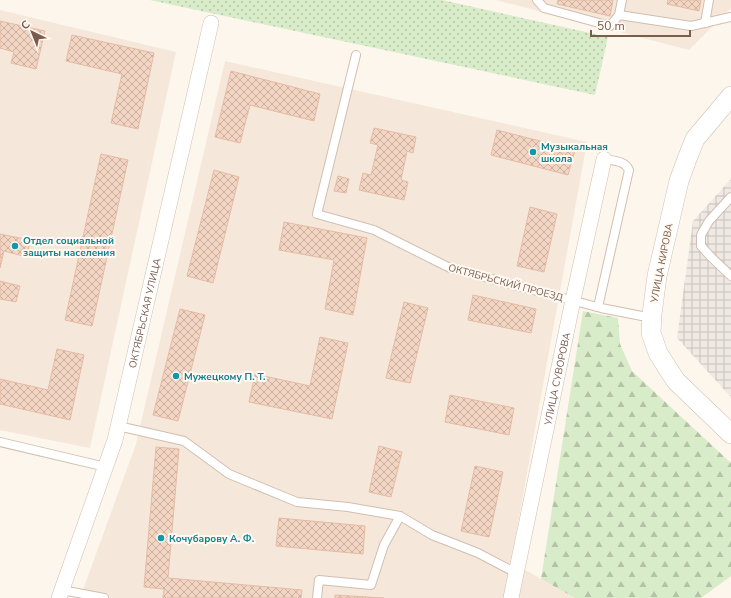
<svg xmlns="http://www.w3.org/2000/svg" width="731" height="598" font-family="'Nunito Sans',sans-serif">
<defs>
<pattern id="industrial-grid" width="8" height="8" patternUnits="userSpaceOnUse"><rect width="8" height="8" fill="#efe9e4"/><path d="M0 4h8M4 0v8" fill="none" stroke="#c7c0bb"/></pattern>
<pattern id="green-dots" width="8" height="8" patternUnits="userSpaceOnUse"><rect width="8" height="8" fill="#d8ecc9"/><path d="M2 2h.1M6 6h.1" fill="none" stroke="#b4c2a5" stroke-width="1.8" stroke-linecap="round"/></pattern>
<pattern id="forest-firs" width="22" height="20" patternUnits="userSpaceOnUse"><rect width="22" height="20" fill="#d8ecc9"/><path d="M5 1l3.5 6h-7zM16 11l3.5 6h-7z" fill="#b4c2a5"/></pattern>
<pattern id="building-cross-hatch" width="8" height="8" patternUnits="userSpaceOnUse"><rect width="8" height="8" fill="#f3d5c3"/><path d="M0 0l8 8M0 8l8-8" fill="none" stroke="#cab0a1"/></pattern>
</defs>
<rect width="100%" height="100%" fill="#fdf6ec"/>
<g fill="#f5e8da">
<polygon points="496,0 731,0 731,8 689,50"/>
<polygon points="0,10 176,52 90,448 0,430"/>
<polygon points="225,61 587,142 511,562 575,598 80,598 136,444"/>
</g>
<polygon fill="url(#industrial-grid)" points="731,179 731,397 677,338 693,221"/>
<polygon fill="url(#green-dots)" points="150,0 442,0 608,37 595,95"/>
<polygon fill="url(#forest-firs)" points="583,311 618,318 620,344 632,371 731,463 731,576 701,598 575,598 541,579"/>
<g fill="url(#building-cross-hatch)" stroke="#e6bba3">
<polygon points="558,0 613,0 610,16 557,4"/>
<polygon points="668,0 701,0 699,11 667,4"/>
<polygon points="0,21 45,31 36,69 11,63 14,52 0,48"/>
<polygon points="72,35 154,53 138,129 111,123 122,74 66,61"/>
<polygon points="231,71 320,94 314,121 250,105 240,143 215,137"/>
<polygon points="374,128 416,137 413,153 407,151 401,180 408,182 404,200 359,190 363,173 371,175 378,145 370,143"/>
<polygon points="497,130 575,150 568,175 491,155"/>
<polygon points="101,154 128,160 92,326 65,320"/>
<polygon points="214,170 239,177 213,283 187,276"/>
<polygon points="338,176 349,179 346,193 334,191"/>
<polygon points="530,207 557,214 544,272 517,266"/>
<polygon points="284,222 367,238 353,315 325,309 334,260 279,250"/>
<polygon points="0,234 30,240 27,257 4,251 0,268"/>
<polygon points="0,281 20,286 16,302 0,299"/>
<polygon points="473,295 536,309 531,333 468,320"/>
<polygon points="404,302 428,308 410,383 386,378"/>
<polygon points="180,309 205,315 178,421 153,415"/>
<polygon points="320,337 348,343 332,419 249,402 255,374 310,386"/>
<polygon points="57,349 84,355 70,420 0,404 0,379 48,390"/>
<polygon points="450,395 514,408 509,435 445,422"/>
<polygon points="379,446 402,452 391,497 369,492"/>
<polygon points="156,447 179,449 168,578 302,590 301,598 163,598 164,589 144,587"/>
<polygon points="475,466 503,472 489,537 461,531"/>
<polygon points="279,518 365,526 363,554 276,546"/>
<polygon points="335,595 384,598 335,598"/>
</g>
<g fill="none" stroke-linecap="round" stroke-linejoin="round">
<g stroke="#d1beb0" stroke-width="10">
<g id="service">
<polyline points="537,0 544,8 610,26 619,15 622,0"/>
<polyline points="619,15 691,26 731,17"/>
<polyline points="705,23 709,0"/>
<polyline points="356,55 317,214 374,230 450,268 601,308 652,318"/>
<polyline points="731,197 709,221 701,235 701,246 710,256 731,276"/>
<path d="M598 307 629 170C625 160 612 161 604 159"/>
<polyline points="118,426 184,441 229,474 297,502 348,507 400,516 432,535 478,553 516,573"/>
<polyline points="0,442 106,467"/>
<polyline points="62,590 104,598"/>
<polyline points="317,598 319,580 371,585 384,545 400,516"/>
</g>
</g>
<g stroke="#d1beb0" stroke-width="16">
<g id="minor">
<path id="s1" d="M59 598 115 440 211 23"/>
<path id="s2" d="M511 598 573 300 604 159"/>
</g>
</g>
<g stroke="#d1beb0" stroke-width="20">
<polyline id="tertiary" points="731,96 716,114 695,139 687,159 679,181 657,276 652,314 651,333 658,353 668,369 676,381 731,434"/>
</g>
<use href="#service" stroke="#fff" stroke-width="8"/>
<use href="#minor" stroke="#fff" stroke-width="15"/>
<use href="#tertiary" stroke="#fff" stroke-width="19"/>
</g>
<g fill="#0f9aa8" stroke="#fffaf3" stroke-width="1.5">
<circle cx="533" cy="152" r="4"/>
<circle cx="15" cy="246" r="4"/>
<circle cx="176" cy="376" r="4"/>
<circle cx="161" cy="538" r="4"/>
</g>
<g text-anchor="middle" stroke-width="4" stroke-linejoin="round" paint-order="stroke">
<g font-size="10" font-weight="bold" fill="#0d838f" stroke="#fffaf3" text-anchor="start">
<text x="541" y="150">Музыкальная<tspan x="541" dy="12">школа</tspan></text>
<text x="23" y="244">Отдел социальной<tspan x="23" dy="12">защиты населения</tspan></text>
<text x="184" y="380">Мужецкому П. Т.</text>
<text x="169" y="542">Кочубарову А. Ф.</text>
</g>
<g font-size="10" fill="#7a5c4d" stroke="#fffaf3">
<text transform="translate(661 263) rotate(-79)" y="4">УЛИЦА КИРОВА</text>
<text transform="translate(506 282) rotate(15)" y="4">ОКТЯБРЬСКИЙ ПРОЕЗД</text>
<text dy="4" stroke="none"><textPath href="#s1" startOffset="298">ОКТЯБРЬСКАЯ УЛИЦА</textPath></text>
<text dy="4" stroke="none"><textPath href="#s2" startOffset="224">УЛИЦА СУВОРОВА</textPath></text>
</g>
</g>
<g transform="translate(32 32) rotate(317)" stroke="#fffaf3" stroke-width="3" paint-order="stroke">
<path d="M0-3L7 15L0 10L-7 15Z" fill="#7a5c4d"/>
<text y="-6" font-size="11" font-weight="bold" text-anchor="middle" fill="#7a5c4d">С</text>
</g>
<path d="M591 30v6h99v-6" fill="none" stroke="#7a5c4d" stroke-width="2"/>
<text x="597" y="30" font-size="12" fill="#7a5c4d" stroke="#fffaf3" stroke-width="3" paint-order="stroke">50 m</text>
</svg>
